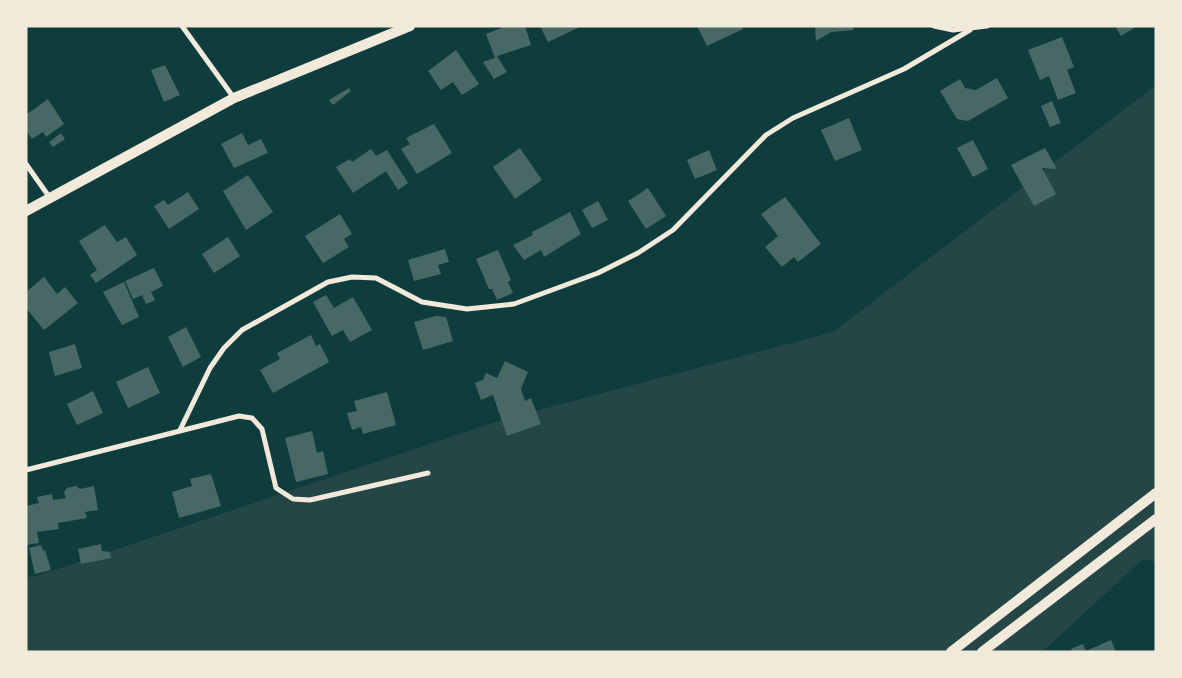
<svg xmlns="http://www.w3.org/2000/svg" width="1182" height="678" font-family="Commissioner,sans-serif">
<rect width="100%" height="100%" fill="#0f3d3e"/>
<polygon fill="#244646" points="1156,85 1156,562 1143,559 1042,652 26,652 26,577 37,576 498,421 833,332"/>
<g fill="#486865">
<polygon points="506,26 525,26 531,45 497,56 507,72 494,79 483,62 495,58 486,34"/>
<polygon points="540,26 582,26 548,42"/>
<polygon points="697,26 741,26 743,29 707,46"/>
<polygon points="815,26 853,26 854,30 831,32 816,41"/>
<polygon points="1115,26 1137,26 1121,36"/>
<polygon points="1062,37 1074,67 1067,70 1076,93 1058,100 1049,76 1040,80 1028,50"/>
<polygon points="456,50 479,84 462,95 453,82 441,90 428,71"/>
<polygon points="165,65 180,95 164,102 151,70"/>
<polygon points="997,78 1008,98 968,121 957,119 940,91 960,79 965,88 976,90"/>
<polygon points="349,88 351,91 333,105 329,100"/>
<polygon points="48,99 64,124 46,137 43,132 32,139 26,130 26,115"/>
<polygon points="1052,101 1061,123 1050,127 1041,106"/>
<polygon points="849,118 862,150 835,161 821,130"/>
<polygon points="434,124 452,153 417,174 401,149 410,144 406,138"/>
<polygon points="61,133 65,139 53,147 49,142"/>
<polygon points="242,133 248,145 261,139 268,153 234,168 221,144"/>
<polygon points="973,140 988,169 973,177 957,148"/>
<polygon points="520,148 542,180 515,199 493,167"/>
<polygon points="1045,148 1057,169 1042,168 1056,194 1034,206 1011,165"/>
<polygon points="371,149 376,156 387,150 408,183 398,190 386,171 353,193 336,167 350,159 352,162"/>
<polygon points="709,150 717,170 695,179 687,160"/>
<polygon points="248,175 273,212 246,230 223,191"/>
<polygon points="648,188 666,216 646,229 628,201"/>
<polygon points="188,192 199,209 169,229 154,206 164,200 168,205"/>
<polygon points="785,197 821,244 798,262 794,257 782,267 765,247 778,236 761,214"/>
<polygon points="598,201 608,220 592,228 582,210"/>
<polygon points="570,212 581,234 544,257 541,250 524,260 513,245 533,235 532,232"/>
<polygon points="340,214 352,234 344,239 349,247 323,263 305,236"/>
<polygon points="105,225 117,242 126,237 137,255 96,283 90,275 97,270 79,241"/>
<polygon points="228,237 240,256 214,273 202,254"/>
<polygon points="445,249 449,262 438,265 441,274 414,281 408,260"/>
<polygon points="498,250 511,280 508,282 513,293 497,300 492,289 489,289 476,259"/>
<polygon points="154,268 163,286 151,292 155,300 146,304 142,295 133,299 125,281"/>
<polygon points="44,277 57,294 65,287 78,303 44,330 26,308 26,292"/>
<polygon points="124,282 139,317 122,325 103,292"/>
<polygon points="326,295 334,308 353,297 372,330 350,342 343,330 332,336 313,302"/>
<polygon points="436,316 446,317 453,341 423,350 414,322"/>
<polygon points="186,327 201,357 183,367 168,337"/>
<polygon points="311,335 316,346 320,344 329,362 273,393 260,370 280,359 277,353"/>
<polygon points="75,344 82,368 55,376 49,352"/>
<polygon points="505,361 528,372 521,389 525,401 531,398 541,424 507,436 493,395 481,400 475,383 483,380 486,373 497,378"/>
<polygon points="148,367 160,393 128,408 116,382"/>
<polygon points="93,391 103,413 77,425 67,404"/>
<polygon points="387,392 396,425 363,434 361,427 352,430 347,413 357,411 354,401"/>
<polygon points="312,431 317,453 323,451 328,474 296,482 285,438"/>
<polygon points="211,474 221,506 179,518 172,492 192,486 190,479"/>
<polygon points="76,486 80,489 94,486 98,510 85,512 87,518 58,523 59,529 37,532 39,543 26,545 26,506 39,503 37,497 52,494 53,500 66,498 64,492 67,488"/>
<polygon points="101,544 102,551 110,552 111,558 81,564 78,549"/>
<polygon points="41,545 43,551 45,550 51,570 35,574 29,548"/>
<polygon points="1111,640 1116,652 1072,652 1071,649 1083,644 1086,651"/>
</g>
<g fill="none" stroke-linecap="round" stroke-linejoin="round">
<g stroke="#f1e9da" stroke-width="5">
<polyline points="182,26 234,98"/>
<polyline points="934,26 953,30 987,26"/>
<polyline points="26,164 50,198"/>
<polyline points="180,430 210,368 224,348 242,330 328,282 352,277 376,278 422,302 467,309 514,304 598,273 638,253 673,230 766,135 793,118 904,69 970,30"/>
<polyline points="26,470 239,416 252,418 262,429 276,488 293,499 310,500 428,473"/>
</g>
<g stroke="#f1e9da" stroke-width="10">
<polyline points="26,211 234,98 410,26"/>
<polyline points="951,652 1156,493"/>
<polyline points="982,652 1156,519"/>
</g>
</g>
<rect width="1182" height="678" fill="none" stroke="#f1e9da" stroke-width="55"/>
</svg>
